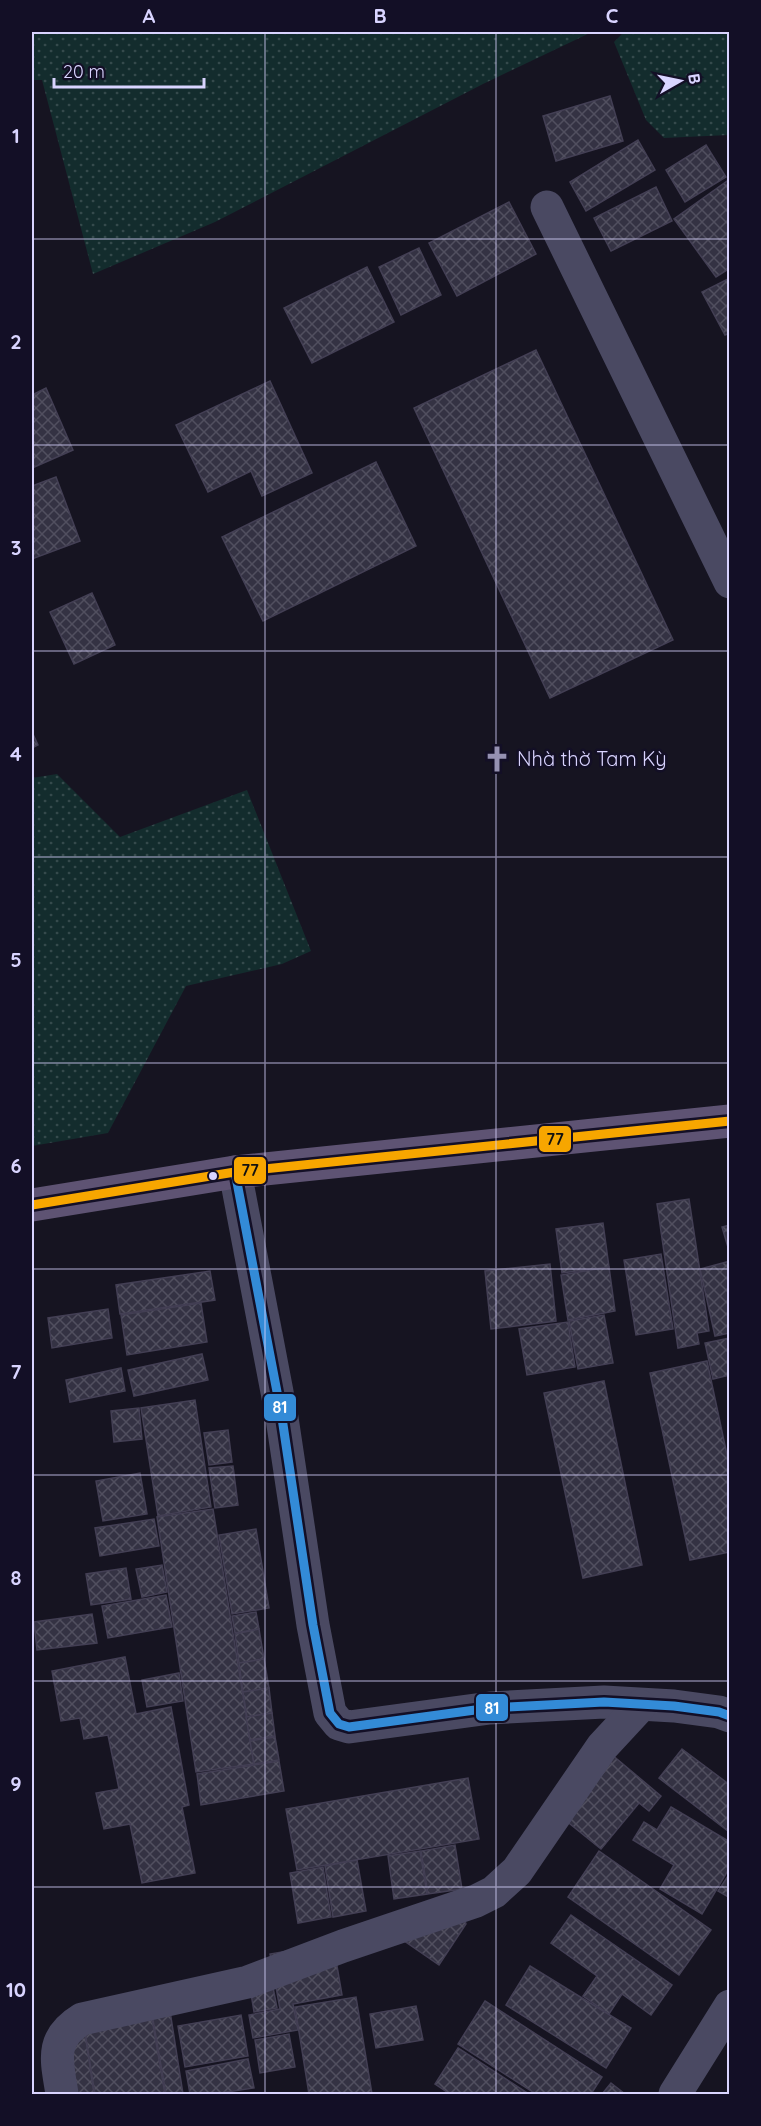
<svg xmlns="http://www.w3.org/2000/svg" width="761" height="2126" font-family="Quicksand,sans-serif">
<defs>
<pattern id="garden-dots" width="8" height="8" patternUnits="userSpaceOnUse" patternTransform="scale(1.5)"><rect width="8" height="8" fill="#132c2d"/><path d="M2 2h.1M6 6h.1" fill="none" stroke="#354a4c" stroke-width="1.8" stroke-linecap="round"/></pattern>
<pattern id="building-cross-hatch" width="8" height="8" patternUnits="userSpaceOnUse" patternTransform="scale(1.5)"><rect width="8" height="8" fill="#343243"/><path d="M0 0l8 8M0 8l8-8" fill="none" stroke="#514f5f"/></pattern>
</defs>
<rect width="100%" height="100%" fill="#161421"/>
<g fill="url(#garden-dots)">
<polygon points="32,32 592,32 483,84 215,222 93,274 42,80 32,80"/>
<polygon points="624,32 729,32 729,135 664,138 646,120 614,42"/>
<polygon points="57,774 120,837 247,790 311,951 282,964 186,986 108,1133 32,1146 32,778"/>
</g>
<g fill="url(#building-cross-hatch)" stroke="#433f54" stroke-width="1.5">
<polygon points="610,96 623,141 556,161 543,116"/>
<polygon points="638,140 655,170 586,211 570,182"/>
<polygon points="706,145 726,177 685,202 666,170"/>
<polygon points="730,179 730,268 716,277 674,219"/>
<polygon points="656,187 672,221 611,251 594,218"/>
<polygon points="509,202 536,254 457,296 429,243"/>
<polygon points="419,248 441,295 401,315 379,267"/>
<polygon points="367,267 394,322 312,363 284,308"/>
<polygon points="730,278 730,333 725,335 702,292"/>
<polygon points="536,350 673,640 550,698 414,408"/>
<polygon points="270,381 312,473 262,496 251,471 208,492 176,425"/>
<polygon points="46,388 73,450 32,468 32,395"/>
<polygon points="376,462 416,546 263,621 222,537"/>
<polygon points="56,477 80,541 32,559 32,486"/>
<polygon points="92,593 115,645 74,664 50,612"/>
<polygon points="32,732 38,745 32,748"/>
<polygon points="689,1199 709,1331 697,1333 699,1344 678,1348 657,1204"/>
<polygon points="603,1223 609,1267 562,1273 556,1229"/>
<polygon points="730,1225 730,1254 722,1227"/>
<polygon points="661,1254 673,1329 636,1335 624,1260"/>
<polygon points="730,1261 730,1333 715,1336 700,1269"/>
<polygon points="550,1264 556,1321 491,1329 485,1271"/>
<polygon points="609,1267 615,1311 568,1320 561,1275"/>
<polygon points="210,1271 215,1300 120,1314 116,1285"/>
<polygon points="201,1303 207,1342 127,1355 121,1315"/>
<polygon points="108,1309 112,1338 52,1348 48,1318"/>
<polygon points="604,1315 613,1363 578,1369 569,1321"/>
<polygon points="568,1322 575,1367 527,1375 519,1329"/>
<polygon points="730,1338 730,1375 713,1379 705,1343"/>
<polygon points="202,1354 208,1380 134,1396 128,1370"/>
<polygon points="707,1361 730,1469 730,1552 690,1560 650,1373"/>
<polygon points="121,1368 125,1391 70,1402 66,1380"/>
<polygon points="604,1381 642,1565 583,1578 544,1393"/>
<polygon points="195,1400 211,1507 158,1516 141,1408"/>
<polygon points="139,1408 142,1439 114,1442 111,1411"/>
<polygon points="228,1430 232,1462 209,1465 204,1433"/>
<polygon points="233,1466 238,1505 215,1508 209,1468"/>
<polygon points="140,1473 147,1514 103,1521 96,1481"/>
<polygon points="213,1509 254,1764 196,1772 157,1517"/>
<polygon points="154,1519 159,1546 100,1556 95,1528"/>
<polygon points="256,1529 269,1608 232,1614 219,1535"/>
<polygon points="162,1565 167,1592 142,1597 136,1569"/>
<polygon points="126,1568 131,1599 91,1605 86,1574"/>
<polygon points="166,1595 172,1627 108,1638 102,1606"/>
<polygon points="256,1612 259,1629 235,1633 232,1616"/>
<polygon points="92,1614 97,1643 37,1650 34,1622"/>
<polygon points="259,1629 264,1659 239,1663 235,1634"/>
<polygon points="125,1657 136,1714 171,1707 189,1805 182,1807 195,1873 142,1883 130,1824 104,1829 96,1793 119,1789 108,1735 84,1739 80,1718 61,1721 52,1671"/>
<polygon points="264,1659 269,1688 243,1692 239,1663"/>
<polygon points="179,1673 183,1701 147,1707 142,1680"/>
<polygon points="269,1688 272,1713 247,1717 243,1692"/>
<polygon points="272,1713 275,1736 250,1740 246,1717"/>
<polygon points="275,1737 279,1760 254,1764 250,1741"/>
<polygon points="682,1749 730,1785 728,1831 659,1778"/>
<polygon points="611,1754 661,1796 649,1811 639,1803 601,1849 560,1816"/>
<polygon points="279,1761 284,1791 201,1805 197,1774"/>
<polygon points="468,1778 479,1839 297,1870 286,1809"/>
<polygon points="671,1807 730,1842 730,1867 702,1914 660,1889 674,1865 633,1840 644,1822 657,1830"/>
<polygon points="455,1845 462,1889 428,1894 421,1851"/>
<polygon points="420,1851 427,1894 394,1899 388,1856"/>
<polygon points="599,1851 711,1930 679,1975 568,1897"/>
<polygon points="357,1860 366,1911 333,1917 325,1866"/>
<polygon points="323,1867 331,1917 298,1923 290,1873"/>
<polygon points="730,1873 730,1898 718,1891"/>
<polygon points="459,1904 466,1924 439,1965 400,1938"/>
<polygon points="571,1915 672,1985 651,2015 622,1994 609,2014 583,1996 597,1976 551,1943"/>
<polygon points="333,1943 342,1995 293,2004 298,2030 253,2038 249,2015 280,2009 270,1954"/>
<polygon points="530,1966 631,2028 606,2068 506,2005"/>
<polygon points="271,1977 277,2008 254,2012 249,1981"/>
<polygon points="148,1996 165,2094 95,2094 81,2007"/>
<polygon points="356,1997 372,2094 309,2094 295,2007"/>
<polygon points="485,2001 602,2077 591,2094 536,2094 458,2044"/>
<polygon points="416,2006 423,2040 376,2048 370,2014"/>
<polygon points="170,2011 183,2094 166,2094 152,2014"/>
<polygon points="241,2015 248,2056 185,2067 178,2026"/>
<polygon points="84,2027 94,2094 68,2094 58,2031"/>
<polygon points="289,2034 295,2067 260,2073 255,2040"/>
<polygon points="458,2048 529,2094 450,2094 435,2084"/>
<polygon points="248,2059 254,2088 214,2094 190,2094 186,2071"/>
<polygon points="611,2083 625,2094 602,2094"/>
</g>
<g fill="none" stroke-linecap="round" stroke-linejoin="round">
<g stroke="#4a4962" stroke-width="33">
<polyline points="547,207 730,582"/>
<polyline points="235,1172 282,1418 313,1625 330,1713 339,1724 349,1727 490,1708 604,1702 674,1706 719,1712 730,1716"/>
<path d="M62 2094C57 2061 49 2039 82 2019L248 1982 343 1946 476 1901 494 1892 517 1871 602 1747 640 1706"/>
<polyline points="675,2094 730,2006"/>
</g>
<polyline stroke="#5e5373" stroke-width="33" points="32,1205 235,1172 730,1121"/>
<g stroke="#130f26" stroke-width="14">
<polyline id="bus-1" points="235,1172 282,1418 313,1625 330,1713 339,1724 349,1727 490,1708 604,1702 674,1706 719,1712 730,1716"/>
</g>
<g stroke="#130f26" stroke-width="14">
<polyline id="bus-2" points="32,1205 235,1172 730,1121"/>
</g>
<use href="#bus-1" stroke="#338bd7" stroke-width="9"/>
<use href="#bus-2" stroke="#f7a600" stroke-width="9"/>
</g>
<path fill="none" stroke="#d9d4ff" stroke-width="1.5" stroke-opacity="0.55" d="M265 32V2094M496 32V2094M32 239H730M32 445H730M32 651H730M32 857H730M32 1063H730M32 1269H730M32 1475H730M32 1681H730M32 1887H730"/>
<defs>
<g id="church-bare" transform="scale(2.07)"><path d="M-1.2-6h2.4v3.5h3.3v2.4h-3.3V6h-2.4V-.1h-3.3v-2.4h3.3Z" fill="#9591b1" stroke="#130f26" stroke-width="2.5" paint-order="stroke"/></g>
</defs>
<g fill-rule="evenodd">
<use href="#church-bare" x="497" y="759"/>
</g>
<circle fill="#d9d4ff" stroke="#130f26" stroke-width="2" cx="213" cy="1176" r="5"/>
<g text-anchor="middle" stroke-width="5" stroke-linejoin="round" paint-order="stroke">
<g font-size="20" fill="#d9d4ff" stroke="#130f26" text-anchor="start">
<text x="517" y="766">Nhà thờ Tam Kỳ</text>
</g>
</g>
<g stroke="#130f26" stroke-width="2">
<rect x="538" y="1125" width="34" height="28" rx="6" fill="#f7a600"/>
<rect x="233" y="1156" width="34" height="29" rx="6" fill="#f7a600"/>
<rect x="263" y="1393" width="34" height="29" rx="6" fill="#338bd7"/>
<rect x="475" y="1693" width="34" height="29" rx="6" fill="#338bd7"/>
</g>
<g font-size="16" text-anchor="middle" font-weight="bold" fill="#fff">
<text x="280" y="1413">81</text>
<text x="492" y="1714">81</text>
</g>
<g font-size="16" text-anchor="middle" font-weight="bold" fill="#111">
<text x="555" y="1145">77</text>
<text x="250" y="1176">77</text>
</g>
<rect width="761" height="2126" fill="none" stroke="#130f26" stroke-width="66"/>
<g transform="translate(680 81) rotate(81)" stroke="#130f26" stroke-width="4.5" paint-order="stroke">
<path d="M0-4.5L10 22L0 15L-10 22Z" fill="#d9d4ff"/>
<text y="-9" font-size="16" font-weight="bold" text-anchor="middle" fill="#d9d4ff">B</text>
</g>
<path d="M54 78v9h150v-9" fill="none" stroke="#d9d4ff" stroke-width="3"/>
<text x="63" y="78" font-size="18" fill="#d9d4ff" stroke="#130f26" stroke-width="4.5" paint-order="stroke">20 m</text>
<rect x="33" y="33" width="695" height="2060" fill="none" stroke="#d9d4ff" stroke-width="2"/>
<g font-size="20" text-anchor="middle" font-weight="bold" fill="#d9d4ff">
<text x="149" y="23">A</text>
<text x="380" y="23">B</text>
<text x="612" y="23">C</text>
<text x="16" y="143">1</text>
<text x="16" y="349">2</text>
<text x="16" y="555">3</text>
<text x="16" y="761">4</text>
<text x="16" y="967">5</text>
<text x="16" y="1173">6</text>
<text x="16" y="1379">7</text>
<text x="16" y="1585">8</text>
<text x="16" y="1791">9</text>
<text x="16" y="1997">10</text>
</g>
</svg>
